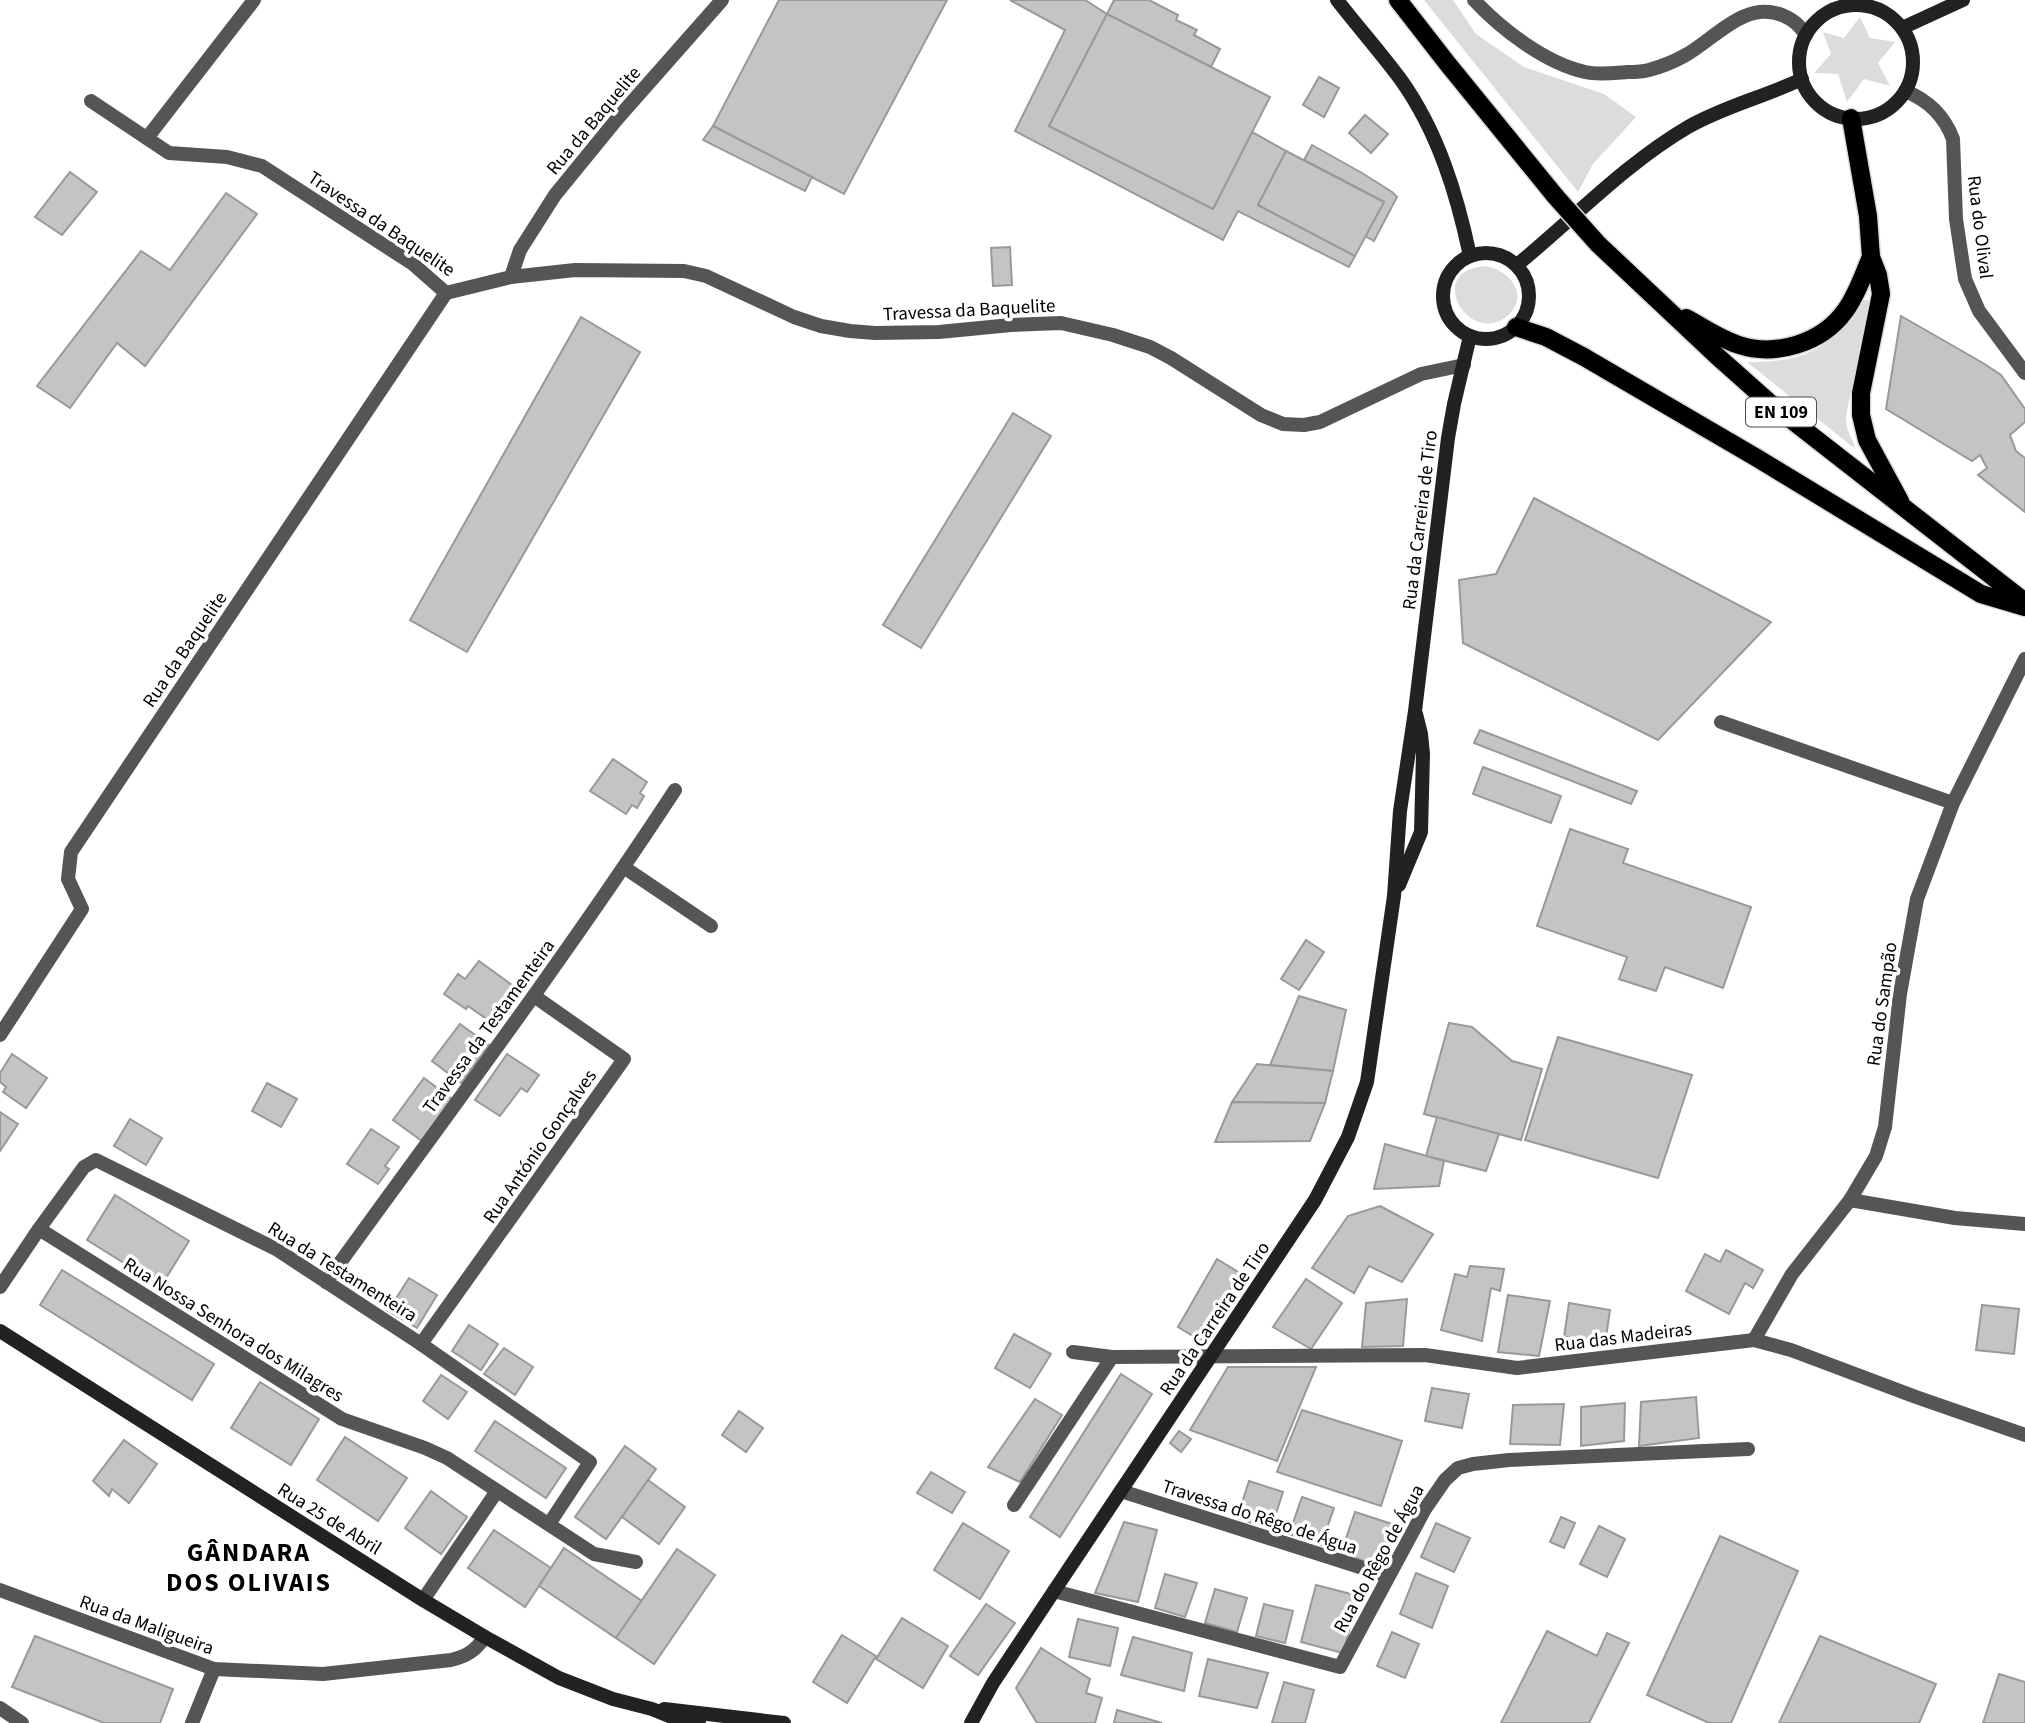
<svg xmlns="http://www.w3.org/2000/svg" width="2025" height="1723" font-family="'Source Sans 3',sans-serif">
<rect width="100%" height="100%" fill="#fff"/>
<g fill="#dcdcdc">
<polygon points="1424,0 1453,0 1476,34 1524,67 1604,94 1636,117 1593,164 1578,192"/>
<polygon points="1860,17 1870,38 1895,42 1878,63 1890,86 1864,79 1847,102 1838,74 1814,73 1831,54 1823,32 1844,38"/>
<path d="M1486 266C1511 271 1531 297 1506 317 1469 346 1423 270 1486 266Z"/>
<path d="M1864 300H1868L1869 302 1846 416 1847 428 1855 447 1854 448 1747 362C1805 363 1832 348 1864 300Z"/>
</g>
<g fill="#c4c4c4" stroke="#999" stroke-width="2">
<polygon points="779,0 947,0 844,194 713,126"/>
<polygon points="1010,0 1085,0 1107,14 1049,126 1213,209 1252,132 1286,151 1258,205 1355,256 1349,267 1238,211 1223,240 1015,131 1065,30"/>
<polygon points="1114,0 1149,0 1178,15 1176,20 1197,30 1194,35 1220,49 1211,67 1107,14"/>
<polygon points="1107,14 1270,97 1213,209 1049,126"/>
<polygon points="1319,77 1339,88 1324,117 1303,105"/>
<polygon points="1365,115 1388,134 1371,153 1349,133"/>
<polygon points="713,126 812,177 805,191 703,140"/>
<polygon points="1312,145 1362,173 1392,192 1397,197 1374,241 1365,236 1384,202 1304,160"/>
<polygon points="1286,151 1384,202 1355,256 1258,205"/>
<polygon points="70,172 97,192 62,235 35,217"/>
<polygon points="226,193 257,214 145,366 117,343 70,408 37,386 141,251 170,270"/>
<polygon points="1010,247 1012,285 993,286 991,248"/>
<polygon points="1901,316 1983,363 2001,375 2025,409 2025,422 2010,435 2016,451 2025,458 2025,512 1978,475 1987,468 1980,455 1972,461 1886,409"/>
<polygon points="581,317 640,352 467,652 410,620"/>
<polygon points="1013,413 1051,436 921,648 883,625"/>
<polygon points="1534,498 1771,622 1658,740 1463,643 1459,580 1496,574"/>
<polygon points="1480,730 1637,791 1631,804 1474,743"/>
<polygon points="613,759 647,782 640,793 644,796 637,808 632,805 626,814 590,791"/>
<polygon points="1483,767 1561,796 1551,823 1473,794"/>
<polygon points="1570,829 1628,849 1623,863 1751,907 1723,988 1665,967 1656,991 1619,979 1627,957 1537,926"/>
<polygon points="1306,940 1324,952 1299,990 1281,979"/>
<polygon points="479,961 512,985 488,1020 468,1006 466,1009 444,994 458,974 465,979"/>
<polygon points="1299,996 1346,1010 1333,1071 1270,1065"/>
<polygon points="1449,1023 1472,1027 1512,1061 1542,1069 1521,1140 1424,1114"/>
<polygon points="460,1024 489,1045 461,1083 432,1061"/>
<polygon points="1558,1037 1692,1075 1658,1178 1525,1140"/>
<polygon points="12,1054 47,1078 26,1108 3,1092 6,1087 0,1082 0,1073"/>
<polygon points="507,1054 539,1075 527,1092 521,1088 500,1116 475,1100"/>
<polygon points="1257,1064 1333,1071 1325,1103 1232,1102"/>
<polygon points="424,1078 452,1099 422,1141 393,1120"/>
<polygon points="267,1083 297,1099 281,1127 252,1111"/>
<polygon points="1232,1102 1325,1103 1310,1141 1215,1142"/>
<polygon points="0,1112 18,1124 0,1151"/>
<polygon points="1437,1117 1499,1134 1486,1171 1426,1156"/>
<polygon points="130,1119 162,1138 146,1165 114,1146"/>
<polygon points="371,1129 399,1147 385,1166 389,1169 378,1184 347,1164"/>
<polygon points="1385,1144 1444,1161 1439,1186 1374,1189"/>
<polygon points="115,1195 189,1241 161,1286 87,1240"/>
<polygon points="1380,1206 1433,1234 1402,1282 1369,1266 1354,1293 1312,1268 1348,1216"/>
<polygon points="1726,1250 1763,1270 1753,1288 1745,1283 1729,1314 1686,1291 1705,1254 1720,1262"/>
<polygon points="1217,1259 1240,1273 1201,1341 1178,1327"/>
<polygon points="1470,1266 1504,1269 1500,1291 1491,1288 1482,1341 1441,1330 1455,1274 1467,1277"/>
<polygon points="62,1270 214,1364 192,1400 40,1305"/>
<polygon points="409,1278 437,1295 417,1328 388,1311"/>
<polygon points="1306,1279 1342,1303 1311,1349 1273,1327"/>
<polygon points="1508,1295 1550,1301 1539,1356 1498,1352"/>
<polygon points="1407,1299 1403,1346 1362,1347 1366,1303"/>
<polygon points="1569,1303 1610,1310 1605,1344 1564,1337"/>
<polygon points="1982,1305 2019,1309 2014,1354 1976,1350"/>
<polygon points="469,1325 498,1344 481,1370 452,1351"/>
<polygon points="1014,1334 1051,1354 1030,1388 995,1368"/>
<polygon points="504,1348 533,1367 515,1395 484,1374"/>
<polygon points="1228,1367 1316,1367 1277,1461 1190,1430"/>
<polygon points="1121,1374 1152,1394 1060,1537 1030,1517"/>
<polygon points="441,1375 467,1392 448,1419 423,1401"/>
<polygon points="260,1382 319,1419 291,1465 231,1428"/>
<polygon points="1432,1388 1469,1394 1462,1428 1425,1421"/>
<polygon points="1696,1397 1699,1438 1639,1446 1641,1402"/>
<polygon points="1035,1399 1062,1415 1020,1482 988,1467"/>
<polygon points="1625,1403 1624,1441 1581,1446 1581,1407"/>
<polygon points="1564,1404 1560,1445 1510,1444 1513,1405"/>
<polygon points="1302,1410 1402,1441 1381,1506 1277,1472"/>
<polygon points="739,1411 763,1428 746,1452 722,1435"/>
<polygon points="495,1421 566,1468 546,1498 475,1451"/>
<polygon points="1179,1431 1191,1439 1181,1452 1170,1443"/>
<polygon points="345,1437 407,1478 378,1521 317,1480"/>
<polygon points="124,1440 157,1464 129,1503 112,1489 109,1496 93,1481"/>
<polygon points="625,1446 656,1469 606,1539 575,1517"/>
<polygon points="931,1472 965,1492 952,1513 917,1493"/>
<polygon points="648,1480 685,1507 659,1544 622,1517"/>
<polygon points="1249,1481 1283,1492 1271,1529 1237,1518"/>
<polygon points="431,1491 467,1517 441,1554 405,1528"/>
<polygon points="1302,1497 1334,1508 1321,1545 1289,1534"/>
<polygon points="1355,1512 1392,1524 1378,1566 1341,1553"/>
<polygon points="1561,1517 1575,1523 1564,1548 1550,1542"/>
<polygon points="1124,1522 1157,1530 1138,1602 1095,1593"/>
<polygon points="963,1523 1009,1551 980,1599 934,1570"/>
<polygon points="1436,1523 1470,1538 1454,1572 1421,1557"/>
<polygon points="1599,1526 1625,1539 1607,1577 1580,1564"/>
<polygon points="494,1530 551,1568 525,1607 468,1568"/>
<polygon points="1720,1536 1798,1571 1731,1723 1709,1723 1647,1695"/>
<polygon points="564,1548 642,1601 616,1638 539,1586"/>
<polygon points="677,1549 715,1575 654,1664 616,1638"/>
<polygon points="1416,1573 1448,1586 1432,1628 1400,1614"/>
<polygon points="1165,1574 1197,1583 1185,1617 1155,1608"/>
<polygon points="1316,1585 1359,1596 1343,1653 1301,1642"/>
<polygon points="1215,1589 1247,1598 1237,1632 1205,1623"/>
<polygon points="986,1604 1015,1623 978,1675 950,1656"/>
<polygon points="1264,1604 1293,1611 1285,1643 1256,1636"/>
<polygon points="902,1618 948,1646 923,1688 876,1659"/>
<polygon points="1078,1619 1118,1628 1110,1666 1069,1657"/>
<polygon points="1547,1631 1597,1656 1607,1633 1629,1643 1589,1723 1501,1723"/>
<polygon points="1392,1632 1419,1644 1405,1678 1377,1666"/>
<polygon points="842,1635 876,1656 847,1703 813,1682"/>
<polygon points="35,1636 173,1689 160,1723 104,1723 12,1687"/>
<polygon points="1820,1636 1936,1684 1919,1723 1779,1723"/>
<polygon points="1133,1637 1192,1653 1184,1691 1121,1675"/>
<polygon points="1041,1648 1090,1679 1086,1693 1102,1698 1095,1723 1037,1723 1016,1688"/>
<polygon points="1208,1659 1268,1673 1257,1708 1199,1696"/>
<polygon points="1999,1674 2025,1682 2025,1723 1983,1723"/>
<polygon points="1284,1682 1314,1690 1305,1723 1272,1723"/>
<polygon points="1117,1710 1162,1723 1114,1723"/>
</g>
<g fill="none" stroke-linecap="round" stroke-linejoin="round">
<g stroke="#dbdbdb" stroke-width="21">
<g id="primary">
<polyline points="1398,0 1447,63 1556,197"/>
<polyline points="1851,118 1868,216 1871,257 1878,275 1881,294 1861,393 1861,415 1867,440 1900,501"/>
<polyline points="1598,244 1717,356 1771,404 2025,602"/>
<path d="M1686 318C1703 327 1720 339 1739 345 1776 357 1822 343 1845 311 1857 295 1863 275 1871 257"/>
<polyline points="1516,327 1546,337 1584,357 1757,458 1981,594 2025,607"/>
</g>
</g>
<g stroke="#555" stroke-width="14">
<path d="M1474 0C1501 29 1545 63 1585 72 1598 75 1614 73 1628 72 1634 72 1642 72 1649 70 1660 67 1673 62 1684 56 1714 40 1744 0 1782 15 1794 20 1799 25 1806 35"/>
<path d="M1905 91C1928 100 1944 115 1953 139L1956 219 1965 279 1979 311 2025 373"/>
<polyline points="91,101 169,153 227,157 262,166 413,264 446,293 511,277 575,270 684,271 706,276 794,317 821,326 850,331 875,333 939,332 1011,325 1061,323 1113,335 1150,347 1171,358 1261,415 1283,424 1304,425 1320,422 1421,374 1464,365"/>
<polyline points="147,138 254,0"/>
<polyline points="511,277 520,250 555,195 617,119 722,0"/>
<polyline points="1721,722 1953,803"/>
<polyline points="625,868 711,926"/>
<polyline points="0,1035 82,909 68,879 71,852 446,293"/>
<polyline points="1850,1200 1955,1218 2025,1224"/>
<polyline points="39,1229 342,1419 425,1448 447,1458 594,1554 636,1562"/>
<path d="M326 1282C444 1119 565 958 675 790"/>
<polyline points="0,1287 39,1229 84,1167 96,1160 276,1249 421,1344 590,1462 549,1524"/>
<polyline points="1754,1340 1792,1274 1850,1200 1876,1156 1885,1127 1900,994 1917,899 1953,803 2025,659"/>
<polyline points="421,1344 624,1059 534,996"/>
<polyline points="1073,1352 1112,1357"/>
<polyline points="1121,1491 1388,1576"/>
<polyline points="1014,1505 1112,1357 1425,1355 1517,1368 1754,1340 1791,1350 1916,1397 2025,1435"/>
<path d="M0 1590 214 1669 323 1674 451 1660C467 1656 475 1651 485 1637"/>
<polyline points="1054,1591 1340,1667 1425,1509 1445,1480 1458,1468 1473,1464 1509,1460 1748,1449"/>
<polyline points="423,1600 497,1491"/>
<polyline points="0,1708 22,1723"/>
<polyline points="192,1723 214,1669"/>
</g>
<g stroke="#222" stroke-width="14">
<path d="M1337 0C1358 27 1381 53 1401 80 1438 132 1457 194 1470 256"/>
<circle cx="1856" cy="62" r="57"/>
<polyline points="1902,28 1963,0"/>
<circle cx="1486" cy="296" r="43"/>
<path d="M1517 265C1573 219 1625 164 1688 127 1725 106 1764 97 1802 79"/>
<polyline points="1399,885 1421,832 1423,754 1421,734 1416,714"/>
<polyline points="0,1331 423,1600 485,1637 559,1678 613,1699 652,1709 674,1718 699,1723"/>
<polyline points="664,1709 784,1723"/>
<polyline points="971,1723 993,1683 1054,1591 1315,1200 1348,1137 1367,1082 1394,896 1400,811 1415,711 1448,438 1454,404 1470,336"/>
</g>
<use href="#primary" stroke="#000" stroke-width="18"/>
<g stroke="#dbdbdb" stroke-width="21" stroke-linecap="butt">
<polyline id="primary-bridge" points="1556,197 1598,244"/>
</g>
<use href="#primary-bridge" stroke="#000" stroke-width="18"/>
</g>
<g text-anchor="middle" stroke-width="7" stroke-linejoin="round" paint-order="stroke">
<rect fill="#fff" stroke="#4c4c4c" stroke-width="2" x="1746" y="397.5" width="70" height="29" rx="5"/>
<g font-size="18" font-weight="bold" fill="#000">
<text x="1781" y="418">EN 109</text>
</g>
<g font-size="19" fill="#000" stroke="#fff">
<text transform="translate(593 120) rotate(-50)" y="7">Rua da Baquelite</text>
<text transform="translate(382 223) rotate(34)" y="7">Travessa da Baquelite</text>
<text transform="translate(1981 227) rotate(83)" y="7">Rua do Olival</text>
<text transform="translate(969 309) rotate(-3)" y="7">Travessa da Baquelite</text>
<text transform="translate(1419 520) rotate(-83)" y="7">Rua da Carreira de Tiro</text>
<text transform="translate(184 649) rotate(-56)" y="7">Rua da Baquelite</text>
<text transform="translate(1881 1004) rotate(-82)" y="7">Rua do Sampão</text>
<text transform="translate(488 1026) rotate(-54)" y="7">Travessa da Testamenteira</text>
<text transform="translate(539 1146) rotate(-55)" y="7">Rua António Gonçalves</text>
<text transform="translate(343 1271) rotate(32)" y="7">Rua da Testamenteira</text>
<text transform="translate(1214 1318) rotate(-56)" y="7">Rua da Carreira de Tiro</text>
<text transform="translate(234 1329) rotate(32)" y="7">Rua Nossa Senhora dos Milagres</text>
<text transform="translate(1623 1336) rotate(-7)" y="7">Rua das Madeiras</text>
<text transform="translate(1260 1516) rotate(18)" y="7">Travessa do Rêgo de Água</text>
<text transform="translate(330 1518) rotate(32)" y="7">Rua 25 de Abril</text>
<text transform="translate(1378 1558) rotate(-61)" y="7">Rua do Rêgo de Água</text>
<text transform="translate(147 1624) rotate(20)" y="7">Rua da Maligueira</text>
</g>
<g font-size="26" font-weight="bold" letter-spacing="2" fill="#000" stroke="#fff">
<text x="249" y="1561">GÂNDARA<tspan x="249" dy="30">DOS OLIVAIS</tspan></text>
</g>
</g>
</svg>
